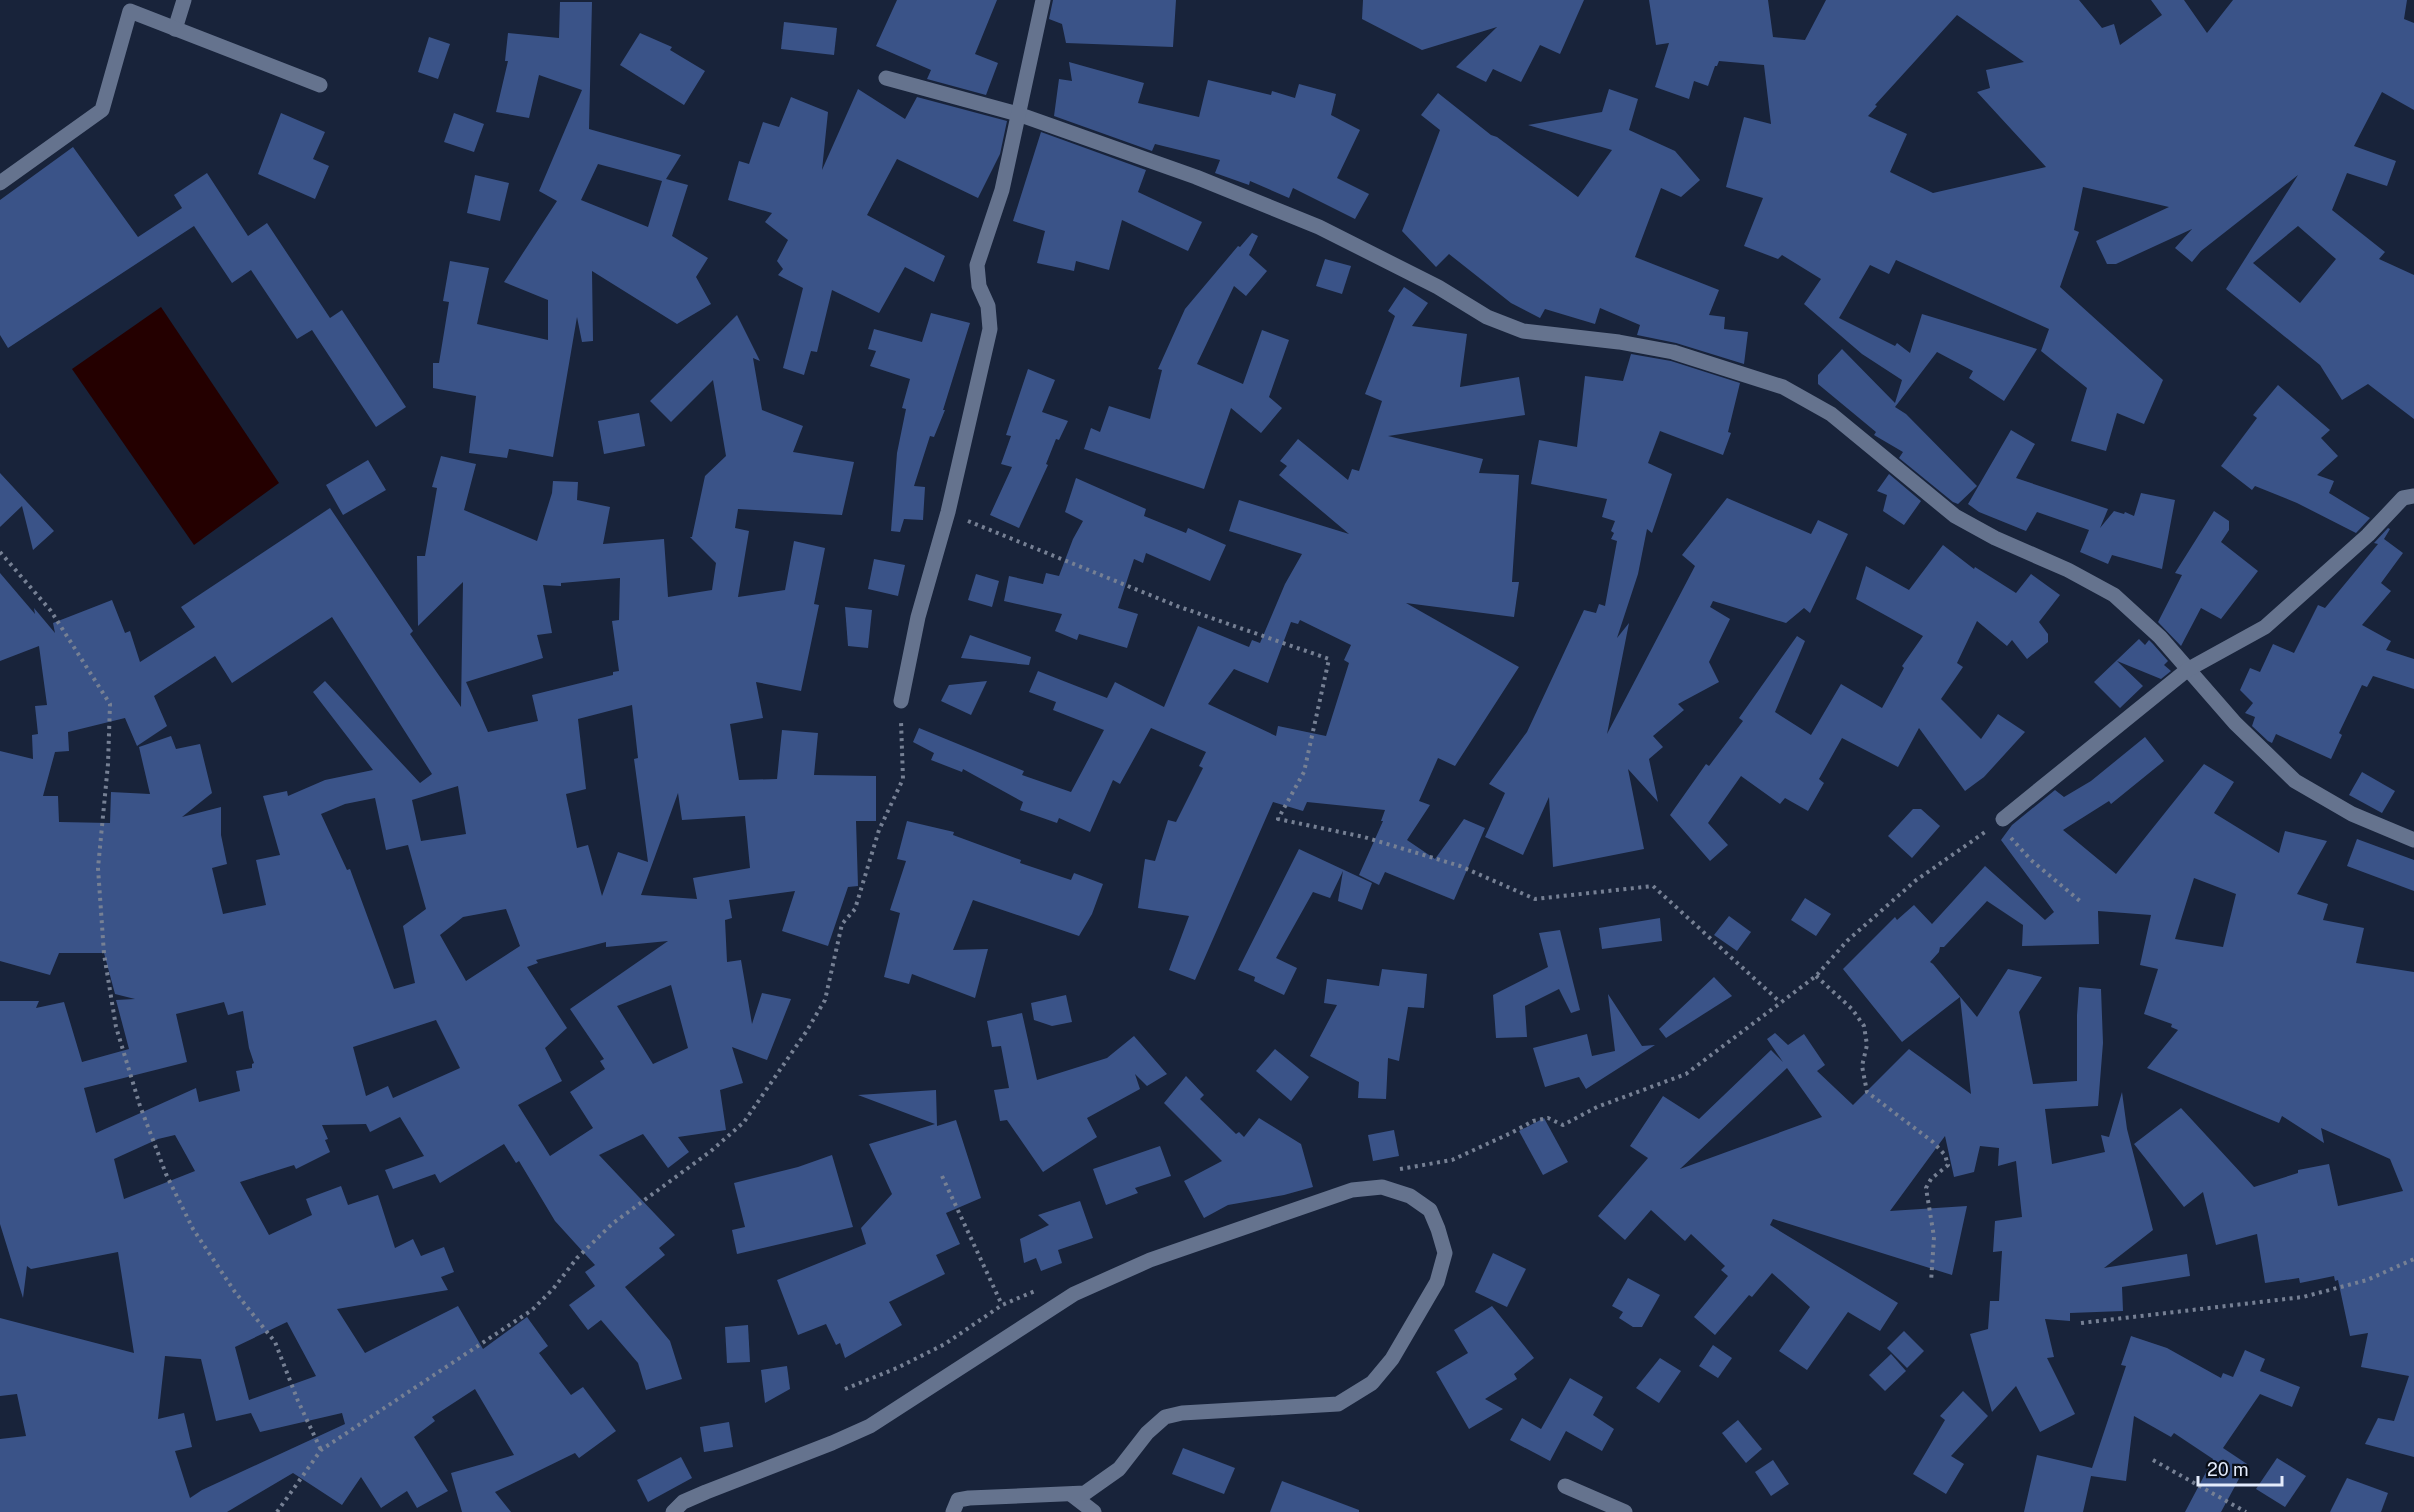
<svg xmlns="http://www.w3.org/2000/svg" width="2414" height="1512" font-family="'Public Sans',sans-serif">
<rect width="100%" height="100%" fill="#18233a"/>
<polygon fill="#240000" points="161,307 279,483 194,545 72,369"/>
<g fill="#3a5388" fill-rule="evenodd">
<polygon points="897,0 997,0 975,54 998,63 986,95 927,79 931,70 876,46"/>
<polygon points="1053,0 1176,0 1173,47 1066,43 1062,24 1049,19"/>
<polygon points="1363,0 1584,0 1560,54 1540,45 1521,82 1493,69 1486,82 1456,67 1497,27 1422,50 1362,19"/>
<path d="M1649 0H1768L1773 37 1805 40 1826 0H2079L2102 28 2114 24 2120 45 2162 15 2151 0H2184L2207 33 2233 0H2407L2404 19 2414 23V110L2382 92 2354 146 2396 161 2387 186 2347 173 2332 210 2385 252 2379 259 2414 275V419L2368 384 2342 400 2320 365 2226 289 2298 175 2201 251 2192 262 2175 248 2192 229 2116 264H2107L2096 241 2169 207 2083 187 2074 230 2079 232 2060 287 2163 380 2144 424 2117 413 2106 451 2071 441 2087 388 2041 351 2049 329 1896 260 1889 274 1870 265 1839 318 1895 346 1897 343 1910 353 1922 314 2037 349 2004 401 1969 378 1973 371 1937 352 1895 407 1906 414 1977 486 1958 504 1953 502 1899 458 1903 452 1874 435 1876 432 1818 384V375L1842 349 1895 403 1902 380 1862 354 1804 304 1821 279 1782 255 1778 259 1744 246 1763 198 1726 187 1744 117 1771 124 1764 65 1719 61 1717 66H1715L1708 86 1694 81 1689 99 1655 87 1669 43 1656 45ZM1957 15 2024 62 1986 70 1990 88 1977 92 2046 167 1933 193 1890 172 1907 134 1868 116 1877 106 1875 105ZM2298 226 2336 259 2300 303 2253 263Z"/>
<path d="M560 2H592L589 129 681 155 666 179 688 185 672 236 708 258 696 277 711 304 677 324 592 271 593 341 582 342 577 317 553 457 509 449 507 458 469 453 476 396 433 388V363H439L449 302 443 301 450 261 489 268 477 324 548 340V300L504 282 557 201 539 191 582 90 539 75 529 118 496 112 508 61H505L508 33 559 38ZM598 164 662 181 648 227 581 200Z"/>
<polygon points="784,22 837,28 834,55 781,49"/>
<polygon points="640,33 672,47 670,50 705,71 684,105 620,65"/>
<polygon points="429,37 450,44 438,79 418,72"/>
<polygon points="1069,62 1144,83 1138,103 1199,117 1208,80 1271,95 1272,91 1295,98 1299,84 1336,94 1331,115 1360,130 1337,178 1369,194 1355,219 1293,188 1289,198 1250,181 1249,185 1215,173 1220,160 1155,144 1152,151 1054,116 1059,79 1072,81"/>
<polygon points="858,89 905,119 917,97 1007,121 1000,154 978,198 897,159 867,215 945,256 934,282 905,267 879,313 832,290 817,352 811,351 804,375 783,368 803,288 778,275 783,269 777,261 788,240 765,222 772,213 728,200 739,161 749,164 763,122 779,127 791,97 828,112 822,170"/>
<polygon points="1609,89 1638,99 1629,130 1675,151 1700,180 1681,197 1661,188 1635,257 1719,290 1709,315 1725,317 1724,329 1748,332 1744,364 1676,343 1637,335 1640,325 1600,308 1595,324 1545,309 1540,318 1511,303 1449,254 1436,267 1402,231 1440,130 1421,115 1438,93 1491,135 1497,137 1578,197 1612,150 1528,125 1602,112"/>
<polygon points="281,113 325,132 313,159 329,166 315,199 258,174"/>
<polygon points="454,113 484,124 474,152 444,142"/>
<polygon points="1041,132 1146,170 1138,192 1202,222 1188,251 1122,220 1109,270 1076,261 1074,271 1037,263 1045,231 1013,221"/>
<polygon points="73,147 138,237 182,208 174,195 207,173 248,236 267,223 330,318 342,310 406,407 376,427 312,330 297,339 251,270 232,283 194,226 8,348 0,335 0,200"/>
<polygon points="475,175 509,183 500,221 467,213"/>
<polygon points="1252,233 1258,236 1249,255 1267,271 1246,296 1234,286 1197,364 1243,384 1262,330 1289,340 1269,397 1282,408 1261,433 1231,408 1204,489 1084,449 1091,428 1100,432 1109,406 1150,419 1162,370 1158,369 1185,309 1238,246 1240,247"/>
<polygon points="1325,259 1351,266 1342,294 1316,286"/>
<path d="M1404 287 1428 303 1412 326 1467 334 1460 387 1519 377 1525 415 1388 436 1483 459 1479 473 1519 475 1512 582H1519L1514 617 1406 603 1519 667 1455 766 1438 758 1419 801 1430 805 1407 840 1435 859 1464 819 1485 828 1454 900 1385 872 1379 885 1359 875 1383 821H1381L1385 810 1307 802 1303 811 1273 802 1195 980 1169 970 1189 916 1138 908 1145 859 1155 861 1168 820 1176 822 1203 768 1199 766 1206 752 1151 728 1120 784 1113 780 1090 832 1059 818 1057 823 1020 810 1023 802 963 769 962 772 931 760 934 753 913 742 919 728 1024 771 1022 775 1071 792 1104 730 1053 710 1056 702 1029 692 1038 671 1107 698 1115 682 1164 707 1198 626 1249 647 1252 640 1260 643 1285 584 1302 554 1229 531 1239 500 1349 534 1279 475 1287 466 1280 461 1298 439 1348 480 1352 469 1359 471 1382 401 1365 394 1395 316 1388 311ZM1300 620 1351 645 1344 660 1349 663 1326 736 1278 726 1276 736 1208 704 1234 669 1268 683 1291 622 1298 624Z"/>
<polygon points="931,313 970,323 943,410 945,410 934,437 930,436 914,486 925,487 923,520 904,519 900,532 891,531 897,453 906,409 902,408 910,379 870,366 876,351 868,349 874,329 922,342"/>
<path d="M737 315 760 361 753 358 762 410 803 426 793 452 854 462 842 515 738 509 735 528 749 531 738 597 785 590 794 541 825 548 814 604 819 605 801 691 756 682 763 718 730 724 739 780 777 779 782 730 818 733 814 775 876 776V821H856L858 886 848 887 828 946 782 931 795 891 729 900 732 918 725 920 727 962 741 960 752 1024 762 993 791 999 767 1060 732 1047 743 1083 720 1090 726 1130 678 1137 689 1152 668 1168 643 1134 599 1155 675 1235 659 1248 665 1255 625 1287 670 1341 682 1379 646 1390 638 1363 601 1320 588 1330 569 1305 595 1286 585 1272 595 1265 555 1221 519 1161 516 1163 504 1144 440 1183 435 1174 393 1189 385 1170 424 1156 400 1117 370 1132 366 1124 322 1125 328 1139 325 1140 330 1152 296 1169 294 1165 240 1182 269 1235 312 1215 306 1199 341 1186 348 1205 378 1195 395 1248 413 1239 421 1256 444 1247 454 1272 441 1277 448 1290 337 1309 365 1353 458 1306 483 1349 527 1317 548 1346 539 1353 571 1395 583 1387 616 1431 579 1458 575 1453 495 1492 511 1512H462L451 1473 514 1455 475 1389 432 1417 435 1421 414 1437 448 1491 417 1508 407 1491 381 1508 361 1477 342 1505 293 1473 227 1512H0V1439L26 1436 17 1394 0 1396V1318L134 1353 118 1252 31 1269 27 1266 23 1298 0 1224V1001H39L36 1008 64 1002 82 1062 129 1049 116 1000 135 999 115 994 104 953H59L50 975 0 961V751L33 759 32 735 38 734 35 706 47 705 39 646 0 661V573L35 614 34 608 55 633 53 623 112 600 125 633 130 631 140 662 195 627 181 607 330 508 413 631 410 634 461 707 463 582 418 626 417 556H425L437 488 432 487 441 456 476 464 464 510 537 541 552 493 553 481 578 482 577 500 610 507 603 544 664 539 668 597 712 590 716 563 690 537H692L705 476 726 456 713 380 671 422 650 401ZM620 578 619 620 612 621 619 671 613 672V675L532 695 538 721 488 732 466 682 543 658 537 635 552 633 543 585 561 586V583ZM332 617 432 774 420 783 325 681 313 692 373 770 325 780 288 796 287 791 263 796 280 855 256 860 266 905 223 914 212 868 227 864 221 835V807L182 817 212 793 200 744 176 749 171 736 139 747 150 794 111 792 110 823 59 822 58 796H43L55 752 69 751 68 732 125 718 137 746 167 726 154 696 215 656 232 683ZM632 705 638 758 634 759 648 862 618 852 602 896 588 845 577 848 566 794 586 789 578 719ZM458 786 466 834 421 841 412 800ZM678 793 682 820 745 816 750 868 693 878 697 899 641 895ZM375 798 386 850 408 845 426 909 403 926 415 983 394 989 350 869 347 870 321 814 345 804ZM506 909 520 946 466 981 440 935 463 917ZM668 941 570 1009 604 1059 600 1061 605 1069 570 1092 593 1128 550 1156 518 1105 562 1081 545 1048 567 1028 527 967 538 963 536 960 606 942V947ZM671 985 688 1048 653 1064 617 1006ZM224 1002 228 1015 243 1011 249 1048 254 1063 252 1064V1068L236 1071 240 1091 199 1102 196 1088 96 1133 84 1088 187 1062 176 1014ZM436 1020 460 1068 393 1098 388 1086 366 1096 353 1047ZM175 1135 195 1171 124 1199 114 1159 158 1139ZM287 1322 316 1376 249 1400 235 1347ZM165 1356 201 1359 216 1421 251 1413 260 1432 342 1413 345 1424 202 1490 190 1498 175 1451 192 1447 184 1413 158 1419Z"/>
<polygon points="1631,354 1671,361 1740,383 1728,432 1731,433 1723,455 1660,431 1648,463 1672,474 1652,533 1647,529 1638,574 1617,638 1629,623 1607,734 1695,566 1682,555 1727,498 1811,534 1818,520 1848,534 1810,613 1804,608 1786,623 1713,601 1710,607 1730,619 1709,662 1719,682 1678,704 1684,710 1653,736 1663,747 1649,759 1658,802 1628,769 1644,849 1553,867 1549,797 1523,855 1485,837 1505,793 1489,784 1527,732 1584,610 1596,613 1599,604 1605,606 1617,541 1611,539 1614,533 1611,531 1615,521 1602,517 1607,499 1531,484 1539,440 1577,447 1585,376 1623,381"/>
<polygon points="1028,369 1055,380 1042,412 1068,421 1059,440 1056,439 1046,464 1048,465 1019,528 990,515 1012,467 1001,464 1011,436 1006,435"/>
<polygon points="2278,385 2330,430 2321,438 2338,456 2317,475 2334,481 2329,493 2370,518 2356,533 2297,503 2255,486 2252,490 2221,466 2257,418 2253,415"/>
<polygon points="639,413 645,446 604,454 598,421"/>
<polygon points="2011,430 2035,444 2016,478 2108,509 2100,528 2114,511 2124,514 2125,512 2134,516 2141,493 2175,500 2162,569 2112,555 2108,564 2080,552 2089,530 2037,512 2026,531 1979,512 1968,504"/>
<polygon points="368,460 386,490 343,515 326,485"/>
<polygon points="0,473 54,531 33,550 22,506 0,527"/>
<polygon points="1889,474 1921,501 1904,525 1883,511 1887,495 1877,491"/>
<polygon points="1076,478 1146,509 1144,516 1186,533 1188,528 1226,545 1210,581 1146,553 1143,563 1134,559 1118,608 1138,614 1127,648 1079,634 1077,640 1055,631 1062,614 1004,601 1009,576 1043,584 1046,573 1059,576 1073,539 1083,521 1065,512"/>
<polygon points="2214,511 2229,521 2229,530 2221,542 2258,571 2221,619 2201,608 2181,646 2158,622 2182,575 2175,573"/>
<polygon points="2388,528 2390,529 2384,539 2403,553 2381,583 2391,591 2362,625 2391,641 2386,650 2414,659 2414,689 2373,676 2367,687 2362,685 2339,733 2342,735 2331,759 2276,734 2272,743 2268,741 2252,726 2255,717 2245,713 2253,703 2240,690 2250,668 2260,672 2273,644 2294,653 2318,605 2325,608 2378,544 2374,543"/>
<polygon points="1943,545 1974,569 1975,567 2016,593 2031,574 2060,595 2039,622 2048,634 2048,642 2027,659 2012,640 2007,646 1977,621 1957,663 1963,667 1941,699 1981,739 1998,714 2025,732 1984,777 1965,791 1919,728 1898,767 1842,738 1819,779 1824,783 1808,811 1785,798 1780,804 1741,776 1708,823 1728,845 1710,861 1670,815 1706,764 1709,766 1743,721 1739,718 1797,636 1805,641 1775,712 1811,735 1841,684 1882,708 1904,668 1902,666 1923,636 1856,599 1866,566 1909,590"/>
<polygon points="874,559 905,565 898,596 868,589"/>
<polygon points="976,574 999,581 992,607 968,600"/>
<polygon points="845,607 872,610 868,648 848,646"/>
<polygon points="970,635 1031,657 1029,665 961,658"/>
<polygon points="2139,639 2145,645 2149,640 2153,644 2168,661 2164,665 2171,671 2161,679 2117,661 2143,686 2120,708 2094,682"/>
<polygon points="987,681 971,715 941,701 949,685"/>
<path d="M2145 737 2164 761 2111 804 2109 801 2063 830 2116 874 2204 764 2234 782 2214 813 2279 853 2285 831 2327 841 2297 894 2328 904 2323 920 2364 928 2356 963 2414 972V1457L2365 1444 2378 1418 2394 1421 2409 1376 2361 1367 2368 1333 2350 1336 2338 1280 2335 1281 2334 1276 2300 1283 2299 1278 2265 1283 2257 1234 2216 1245 2203 1192 2184 1207 2134 1144 2181 1108 2254 1187 2298 1173V1170L2329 1164 2338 1206 2403 1191 2390 1159 2321 1128 2324 1143 2282 1116 2279 1123 2147 1068 2178 1030 2171 1027 2172 1024 2144 1014 2158 969 2140 965 2151 915 2098 911 2099 944 2022 946 2023 925 1987 901 1944 947H1940L1939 952 1930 962 1933 964 1977 1017 2008 969 2042 977 2019 1012 2033 1084 2077 1081V1015L2079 987 2101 989 2103 1043 2098 1106 2045 1109 2052 1164 2105 1152 2101 1135 2109 1137 2122 1092 2127 1129 2153 1230 2104 1268 2187 1254 2190 1276 2122 1287 2123 1311 2070 1313V1321L2045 1319 2054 1357 2047 1358 2075 1414 2040 1432 2016 1386 1992 1412 1970 1334 1988 1329 1990 1301H1999L2002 1251 1993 1252 1995 1221 2022 1217 2016 1161 1998 1166 1999 1148 1980 1146 1974 1172 1954 1177 1945 1136 1890 1211 1967 1206 1952 1275 1773 1219 1770 1225 1898 1303 1880 1331 1848 1312 1807 1370 1779 1351 1810 1307 1772 1273 1752 1297 1749 1295 1715 1335 1694 1317 1728 1276 1721 1270 1725 1266 1691 1234 1685 1241 1651 1210 1625 1240 1598 1216 1648 1158 1630 1146 1663 1096 1699 1119 1771 1050 1783 1062 1767 1039 1775 1033 1788 1045 1804 1034 1825 1065 1817 1071 1853 1105 1909 1049 1971 1094 1960 997 1902 1042 1843 969 1895 917 1897 920 1914 905 1932 924 1985 866 2045 920 2054 912 2001 840 2012 825 2055 790 2064 797 2091 781ZM2194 878 2236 894 2223 947 2175 939ZM1787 1068 1822 1117 1680 1169Z"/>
<polygon points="2362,772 2395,791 2382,813 2349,795"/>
<polygon points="1913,809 1921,809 1940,826 1912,858 1888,836"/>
<polygon points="907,821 954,832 953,835 1021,860 1020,863 1071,880 1074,873 1103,884 1092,914 1079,936 973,900 953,950 988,949 975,998 912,974 909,984 884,977 900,913 890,910 906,861 897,859"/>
<polygon points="2357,839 2414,860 2414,891 2347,866"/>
<polygon points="1299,849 1372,883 1362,910 1338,901 1343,871 1330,898 1313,892 1276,958 1297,968 1284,995 1254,981 1255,977 1238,970"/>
<polygon points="1805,898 1831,914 1816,936 1791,920"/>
<polygon points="1729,916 1751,932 1737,951 1714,935"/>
<polygon points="1660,918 1662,941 1602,949 1599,928"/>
<polygon points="1560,930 1580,1010 1571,1013 1559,989 1525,1006 1527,1037 1496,1038 1493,995 1548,967 1539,933"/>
<polygon points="1382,969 1427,974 1424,1008 1408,1007 1399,1061 1388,1058 1386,1099 1358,1098 1359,1082 1310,1056 1337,1005 1324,1003 1327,979 1379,986"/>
<polygon points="1714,977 1732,996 1666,1038 1659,1029"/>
<polygon points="1608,994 1642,1046 1655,1045 1586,1089 1579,1077 1545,1087 1533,1048 1587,1034 1592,1056 1615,1051"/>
<polygon points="1066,995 1072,1022 1052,1026 1034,1020 1031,1003"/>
<polygon points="1022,1013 1037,1080 1107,1058 1134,1036 1167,1074 1147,1086 1135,1074 1140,1089 1087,1118 1097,1137 1043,1172 1007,1120 1000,1121 994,1090 1009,1088 1001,1046 992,1047 987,1021"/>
<polygon points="1275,1049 1309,1077 1291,1101 1256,1071"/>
<polygon points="1186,1076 1204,1095 1200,1099 1236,1134 1239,1132 1244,1137 1259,1118 1301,1144 1313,1187 1284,1195 1228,1205 1204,1218 1184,1181 1222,1161 1164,1103"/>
<polygon points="936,1090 937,1126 956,1120 981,1198 946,1213 960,1244 936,1255 945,1274 889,1302 902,1325 845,1358 840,1343 836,1345 826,1324 798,1335 777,1280 866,1244 861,1228 892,1194 869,1144 935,1124 858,1095"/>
<polygon points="1544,1118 1568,1162 1543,1175 1519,1131"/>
<polygon points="1394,1130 1399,1156 1373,1161 1368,1135"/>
<polygon points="1160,1146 1171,1176 1135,1188 1138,1193 1106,1205 1093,1169"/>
<polygon points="832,1155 853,1227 737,1254 732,1230 745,1227 734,1183 798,1167"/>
<polygon points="1080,1201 1093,1238 1058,1250 1062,1263 1041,1271 1036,1258 1024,1263 1020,1239 1049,1225 1038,1215"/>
<polygon points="1493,1253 1526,1269 1507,1307 1475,1292"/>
<polygon points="1628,1278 1660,1295 1642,1327 1633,1327 1619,1318 1623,1312 1612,1306"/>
<polygon points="1492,1306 1534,1358 1514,1374 1517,1379 1485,1399 1503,1409 1469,1429 1436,1372 1468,1353 1454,1330"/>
<polygon points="748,1325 750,1362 727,1363 725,1327"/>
<polygon points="1904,1331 1924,1351 1907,1368 1887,1348"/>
<polygon points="2131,1336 2167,1348 2221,1378 2223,1373 2233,1377 2245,1350 2265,1359 2260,1371 2300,1387 2292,1407 2260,1394 2223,1448 2247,1464 2221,1512 2185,1512 2213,1459 2174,1433 2171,1437 2134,1416 2126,1481 2091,1476 2083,1512 2024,1512 2037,1455 2092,1468 2126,1366 2121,1365"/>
<polygon points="1713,1345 1732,1358 1718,1378 1699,1366"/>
<polygon points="1891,1354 1906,1371 1885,1391 1869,1375"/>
<polygon points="1660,1358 1681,1371 1659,1403 1636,1388"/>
<polygon points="787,1366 790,1389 765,1403 761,1370"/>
<polygon points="1570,1378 1603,1397 1593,1415 1614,1429 1602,1451 1566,1431 1550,1461 1510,1440 1522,1418 1541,1429"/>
<polygon points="1963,1391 1988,1416 1951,1456 1964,1464 1946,1494 1913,1474 1945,1420 1940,1416"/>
<polygon points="1738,1420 1762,1449 1746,1463 1722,1433"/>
<polygon points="729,1422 733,1447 704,1452 700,1427"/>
<polygon points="1183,1448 1235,1468 1224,1494 1172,1474"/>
<polygon points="681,1457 692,1478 648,1502 637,1480"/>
<polygon points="2277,1458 2306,1476 2285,1507 2256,1489"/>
<polygon points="1773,1460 1789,1484 1771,1496 1755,1472"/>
<polygon points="2347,1478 2388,1493 2381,1512 2330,1512"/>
<polygon points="1282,1481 1359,1510 1359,1512 1270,1512"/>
</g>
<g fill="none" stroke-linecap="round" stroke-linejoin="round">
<g stroke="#768094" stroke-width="4" stroke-dasharray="3 4.5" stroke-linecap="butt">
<polyline points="968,521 1177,606 1329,659 1304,772 1278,819 1364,837 1460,866 1535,899 1653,886 1780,1002"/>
<polyline points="0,552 51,611 110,704 108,764 98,868 104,954 116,1027 140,1106 166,1174 193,1229 235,1292 275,1342 298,1401 321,1450"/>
<polyline points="2011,838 2031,860 2080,901"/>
<polyline points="1816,976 1852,1009 1864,1026 1867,1045 1862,1066 1867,1092 1933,1142 1945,1155 1948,1165 1931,1179 1926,1188 1934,1237 1931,1282"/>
<polyline points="1400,1169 1452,1160 1511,1133 1533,1121 1548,1118 1563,1125 1597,1107 1686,1074 1816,976 1847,941 1915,881 1988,830"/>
<polyline points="942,1176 1002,1305"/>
<polyline points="2081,1323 2303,1297 2367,1280 2414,1259"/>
<polyline points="845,1389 897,1368 945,1344 1002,1305 1035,1291"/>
<polyline points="2153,1460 2246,1512"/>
<polyline points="277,1512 321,1450 532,1310 553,1289 577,1258 612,1224 711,1151 744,1122 806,1032 825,1000 842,924 855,909 879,830 903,779 901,721"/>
</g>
<g stroke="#65738e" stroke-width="15">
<polyline points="175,29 184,0"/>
<polyline points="886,78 1018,114 1196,177 1319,227 1438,287 1487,317 1523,331 1619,342 1673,352 1783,387 1831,414 1955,516 1995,538 2068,570 2114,595 2160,637 2235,723 2295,781 2352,814 2414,840"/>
<polyline points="0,183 102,110 130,11 320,85"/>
<polyline points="901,701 918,617 948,512 990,329 988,306 979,286 977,265 1002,190 1043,0"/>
<polyline points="2003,819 2187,670 2265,627 2368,535 2403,498 2414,496"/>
<polyline points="1565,1486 1625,1512"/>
<polyline points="1072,1495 1094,1512"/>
<polyline points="673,1512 683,1502 706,1492 832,1443 870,1426 1074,1294 1150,1260 1352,1190 1382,1187 1410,1196 1430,1210 1438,1229 1445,1253 1437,1282 1392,1359 1372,1383 1338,1404 1182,1413 1165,1417 1147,1433 1119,1469 1085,1493 969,1498 958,1500 953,1512"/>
</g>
</g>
<path d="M2198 1476v9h84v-9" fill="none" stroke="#e3ebfb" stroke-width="3"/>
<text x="2207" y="1476" font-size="18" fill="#e3ebfb" stroke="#080d17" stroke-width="4.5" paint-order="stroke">20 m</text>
</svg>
